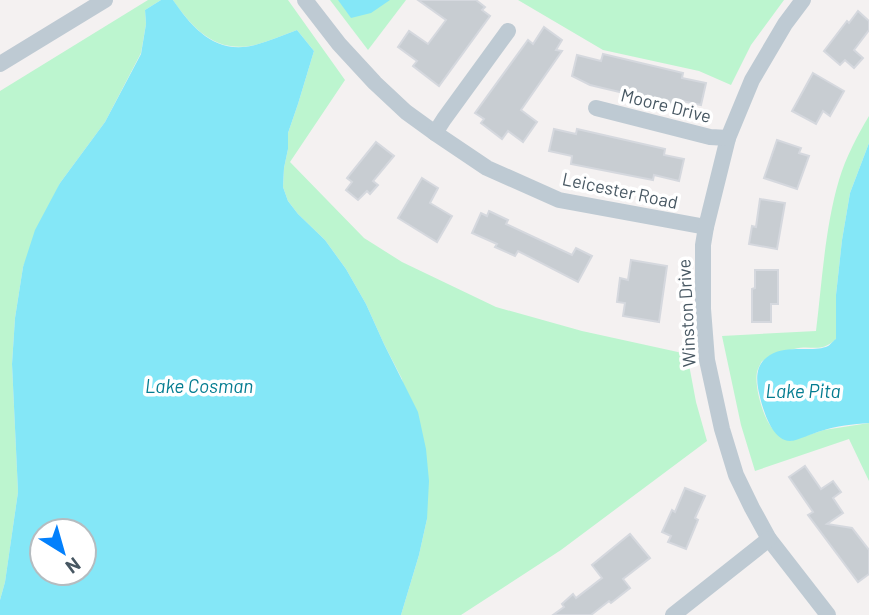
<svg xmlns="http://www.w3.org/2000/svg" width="869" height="615" font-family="Barlow,sans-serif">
<rect width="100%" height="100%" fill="#f4f1f1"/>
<g fill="#bcf5cf">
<polygon points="148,0 161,0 145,10 146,24 141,53 105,122 60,183 23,267 15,318 12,364 18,492 5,582 0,600 0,91"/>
<path d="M173 0H288L345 80 290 162 364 238 402 262 496 307 582 331 687 354 696 402 707 441 561 550 461 615H401L419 555 427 519 402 379 384 344 366 304 346 269 325 240 298 214 288 201 283 187 284 168 288 149V133L298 104 314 51 297 30C283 35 269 41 255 45 216 54 193 29 173 0Z"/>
<polygon points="330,0 406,0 368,50"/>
<polygon points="518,0 784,0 751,45 731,85 699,71 603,50"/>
<path d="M869 116V143L850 193 842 240 836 295V339C820 354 812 344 794 349 783 351 772 357 762 361 760 365 758 368 757 372 754 387 764 422 775 431 780 435 785 438 790 441L824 430 869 423V481L849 439 755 471 741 425 722 336 816 331C822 282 825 227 839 180 846 157 857 136 869 116Z"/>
</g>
<g fill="#84e7f7" fill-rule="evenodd">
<path d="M161 0H173C193 29 216 55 255 45 269 41 283 35 297 30L314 51 298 104 288 133V149L284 168 283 187 288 201 298 214 325 240 346 269 366 304 384 344 418 412 426 449 429 481 427 519 419 555 401 615H0V600L5 582 18 492 12 364 15 318 23 267 35 230 60 183 105 122 141 54 146 24 145 10ZM42 531H84V573H42Z"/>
<polygon points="338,0 390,0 371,13 351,18"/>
<path d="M869 143V423C853 424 836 426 821 431 813 433 797 441 790 441 770 441 761 403 758 388 756 375 757 363 770 355 787 344 814 353 828 346 829 346 835 339 836 339V295L842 240 850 193Z"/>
</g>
<g fill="#c8cdd2" stroke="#d5d8de" stroke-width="2">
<polygon points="418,0 476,0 485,7 482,10 490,16 439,86 413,66 417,61 398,47 409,31 428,44 446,20"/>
<polygon points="858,11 869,21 869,30 854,50 863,58 854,68 845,60 840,65 824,51 847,21 849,23"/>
<polygon points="544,27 562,40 556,50 562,51 521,110 537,122 523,142 508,131 502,139 481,123 484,119 475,113 528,40 533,44"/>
<polygon points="603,54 683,73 682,78 706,83 701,105 682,101 681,106 645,98 590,85 572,76 577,55 601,61"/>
<polygon points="813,73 844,91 830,116 823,111 816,124 792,111"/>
<polygon points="554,129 576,134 577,129 665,149 664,155 684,159 679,181 654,175 653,180 571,164 572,156 549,151"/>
<polygon points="777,140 801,148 799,153 809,156 797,189 764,178"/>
<polygon points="376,142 394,156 373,181 378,185 370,194 367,191 358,200 346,190 352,182 347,178"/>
<polygon points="422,178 438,188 430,203 452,216 437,242 398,218"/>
<polygon points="760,199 785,203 777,249 749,244 752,226 756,227"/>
<polygon points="489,211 508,220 506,224 572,255 576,248 592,256 578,282 518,251 515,256 495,247 497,244 472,233 481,213 487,216"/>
<polygon points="631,260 667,266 659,322 623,316 625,303 617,302 620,278 628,280"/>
<polygon points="755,270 778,270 778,304 771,304 771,322 752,322 752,289 755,288"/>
<polygon points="805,466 821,489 833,481 841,492 833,498 843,513 827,524 852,528 869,550 869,574 858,582 808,515 813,512 789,477"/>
<polygon points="685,488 705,496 695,518 698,520 686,549 668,542 671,536 662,532 672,510 675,512"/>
<polygon points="630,534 650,558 623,579 630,588 611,603 609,601 591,615 553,615 564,607 562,604 573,594 576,598 602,578 592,565"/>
</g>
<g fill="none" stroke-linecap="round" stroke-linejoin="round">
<g stroke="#becad3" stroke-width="16">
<polyline points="305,0 339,44 375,83 406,112 435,133 487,168 559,200 706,227"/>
<polyline points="803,0 785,24 752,80 728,138 706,227 703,245 703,309 707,360 722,429 736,475 752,508 769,539 828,615"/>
<polyline points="0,64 105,0"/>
<polyline points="596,108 710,137 728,138"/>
<polyline points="435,133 444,119 508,31"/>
<polyline points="673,615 769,539"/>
</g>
</g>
<g text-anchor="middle" stroke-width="7" stroke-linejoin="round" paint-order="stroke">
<g font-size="18" fill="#475762" stroke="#fff">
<text transform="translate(666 106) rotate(14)" y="6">Moore Drive</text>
<text transform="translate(620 191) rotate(12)" y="6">Leicester Road</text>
<text transform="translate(687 313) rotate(-93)" y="6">Winston Drive</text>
</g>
<g font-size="19" font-style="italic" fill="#047c90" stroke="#fff">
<text x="199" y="393">Lake Cosman</text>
<text x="803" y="398">Lake Pita</text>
</g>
</g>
<g transform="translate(63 552) rotate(143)"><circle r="33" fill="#ffffff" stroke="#b5bcc0" stroke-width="2"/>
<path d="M0-5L12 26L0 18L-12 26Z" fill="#0380fc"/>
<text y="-10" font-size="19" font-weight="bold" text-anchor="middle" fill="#475762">N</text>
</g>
</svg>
